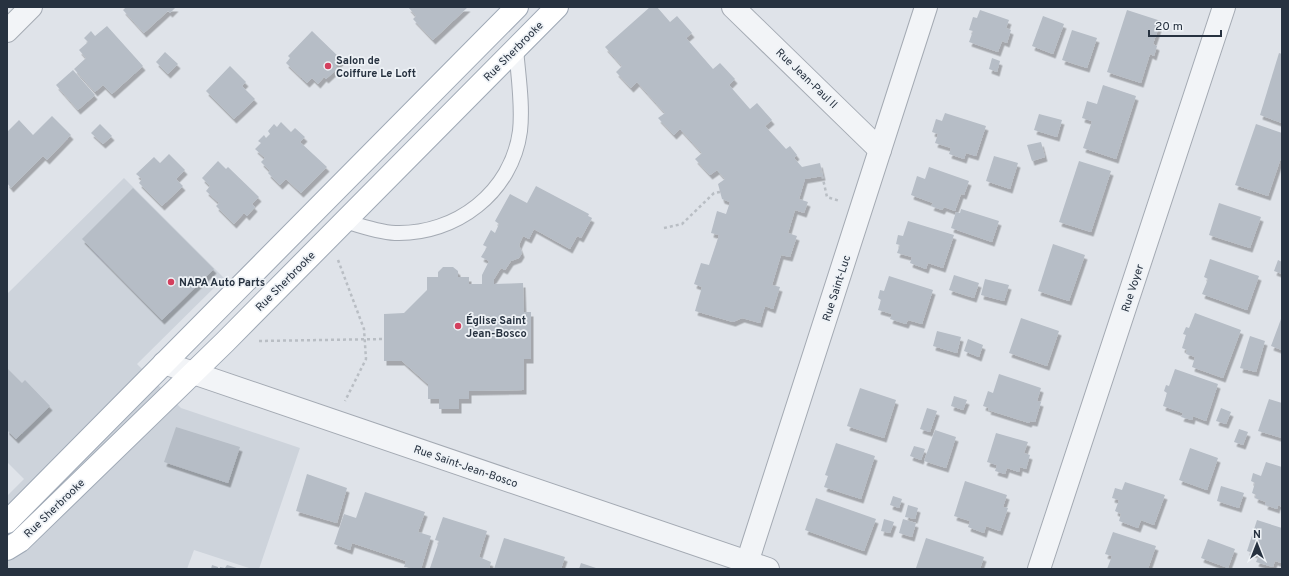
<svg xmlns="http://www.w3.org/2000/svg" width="1289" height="576" font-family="Overpass,sans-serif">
<defs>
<filter id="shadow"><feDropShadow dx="2.5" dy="4.5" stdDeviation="0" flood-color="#0004"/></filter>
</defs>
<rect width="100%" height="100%" fill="#dfe3e9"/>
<polygon fill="#cdd3db" points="124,178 224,278 137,364 181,408 300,448 259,569 252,569 194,550 187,569 7,569 7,496 24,479 7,462 7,294"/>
<g fill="#b6bdc6" filter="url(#shadow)">
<polygon points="126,7 176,7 170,13 168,11 144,33 123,10"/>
<polygon points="408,7 468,7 433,40 413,19 416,16"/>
<polygon points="650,7 657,7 670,22 677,16 692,33 686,38 713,69 720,63 735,79 729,85 750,109 757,103 772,120 765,126 786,149 790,146 797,155 794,158 802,167 820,163 823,176 805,179 799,199 808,202 804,213 795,210 788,233 797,236 790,257 781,255 772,285 780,287 773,309 765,306 760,323 742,318 733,322 695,311 702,287 694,284 701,263 709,265 719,235 711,233 717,211 726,214 730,202 722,199 718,184 725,179 717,170 710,175 695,159 702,153 680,129 674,135 658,118 665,113 637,82 631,88 616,72 622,66 605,47"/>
<polygon points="980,10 1009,20 1006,28 1011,30 1007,43 1002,41 998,52 969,42 973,31 969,30 973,17 977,18"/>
<polygon points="1127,10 1161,21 1153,44 1157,46 1154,56 1150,54 1141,83 1107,72"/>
<polygon points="1043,16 1064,24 1053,54 1032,46"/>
<polygon points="107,26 143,66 112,94 103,85 95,92 74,69 86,58 79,50 88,42 84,38 91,31 95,36"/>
<polygon points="1072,30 1097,38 1087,68 1062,60"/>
<polygon points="312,31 342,60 335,66 338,68 326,79 324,77 318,84 312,78 307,83 286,63 290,58 288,56"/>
<polygon points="165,52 178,64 168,74 156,62"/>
<polygon points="1279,53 1282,54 1282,123 1260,115"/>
<polygon points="992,58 1000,61 997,72 989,69"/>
<polygon points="230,66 246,82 242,86 255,99 234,119 206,91"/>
<polygon points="73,70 95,95 78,110 56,85"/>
<polygon points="1103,85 1136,96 1116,159 1083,148 1092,121 1082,118 1087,101 1097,104"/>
<polygon points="945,113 986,126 976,156 966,153 964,159 949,154 951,148 935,143 938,134 932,132 936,119 942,121"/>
<polygon points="1039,114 1062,120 1057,137 1034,130"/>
<polygon points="52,116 71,135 47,160 43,156 11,188 7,183 7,132 19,120 33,135"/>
<polygon points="281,122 291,132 295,128 305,137 300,142 327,167 301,193 286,179 280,185 268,173 270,171 261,162 265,158 255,149 261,143 258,141 264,135 266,138 270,134 268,131 274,124 277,127"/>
<polygon points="100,124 112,136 103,144 91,133"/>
<polygon points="1256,124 1282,133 1282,155 1268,196 1235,185"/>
<polygon points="1041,142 1045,157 1032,161 1027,145"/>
<polygon points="169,154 185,170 176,179 183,186 162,206 139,183 142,179 136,174 154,157 160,163"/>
<polygon points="994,156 1018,163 1010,189 986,181"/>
<polygon points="218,161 226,169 228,167 259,197 252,204 255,207 247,216 244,213 234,224 216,206 219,203 206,191 210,186 202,178"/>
<polygon points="1079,161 1111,171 1091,232 1059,222"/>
<polygon points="929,167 969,181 964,195 961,194 955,211 944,207 942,210 931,206 933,203 911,195 917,176 925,179"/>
<polygon points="536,186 589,214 588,216 592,218 581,238 577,236 570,249 534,229 529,239 523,236 519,245 522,253 519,258 511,261 505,270 501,268 494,279 494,284 523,283 524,312 531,312 531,359 524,359 524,390 469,391 469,399 459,399 459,409 439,409 439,399 428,399 428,384 402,361 384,361 384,314 404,313 427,290 427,277 438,277 438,272 443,267 453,267 458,271 458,277 469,277 469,284 482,284 482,275 489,261 481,257 487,247 483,245 491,230 495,233 499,224 495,221 510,194 527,203"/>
<polygon points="133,188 214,269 162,320 82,239"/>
<polygon points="1219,203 1261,217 1250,248 1209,235"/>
<polygon points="961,209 999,221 992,242 951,228 956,212 960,213"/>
<polygon points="908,221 954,235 943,268 928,263 926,269 910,263 912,257 897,253 900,245 896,244 898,235 903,236"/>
<polygon points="1053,244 1085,255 1069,301 1038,291"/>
<polygon points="1210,259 1259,276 1247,310 1202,294 1208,279 1204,277"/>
<polygon points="1278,260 1282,262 1282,274 1274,271"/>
<polygon points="954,275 979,283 974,298 949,290"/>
<polygon points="889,276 933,290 922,324 908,320 906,324 890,319 892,314 878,310 881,300 878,298 880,290 884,291"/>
<polygon points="985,279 1009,285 1004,301 981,295"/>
<polygon points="1195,313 1241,330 1223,378 1192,367 1195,357 1186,354 1187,350 1182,348 1186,335 1183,334 1186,327 1189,328"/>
<polygon points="1021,318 1059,331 1047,366 1009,353"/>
<polygon points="1281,319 1282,319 1282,350 1271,346"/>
<polygon points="937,331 961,337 957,353 933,346"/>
<polygon points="1250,336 1265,341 1256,372 1240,368"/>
<polygon points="968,339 983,345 979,357 964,351"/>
<polygon points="7,368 22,383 25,380 50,406 16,439 7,430"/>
<polygon points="1175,369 1218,384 1206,421 1193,416 1192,420 1181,417 1183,413 1163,406 1167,393 1164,391 1166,385 1169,386"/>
<polygon points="999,374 1041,388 1037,401 1041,402 1035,422 1030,421 1029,423 988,410 989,408 983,406 988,391 993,393"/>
<polygon points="860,388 896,400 884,438 847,426"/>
<polygon points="954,396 967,400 963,410 951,406"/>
<polygon points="1269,399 1282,403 1282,438 1258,431"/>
<polygon points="927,408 937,411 930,432 920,429"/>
<polygon points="1221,408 1231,412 1226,424 1216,421"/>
<polygon points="176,427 240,447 228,483 164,462"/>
<polygon points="1239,429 1248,432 1243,445 1234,442"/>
<polygon points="935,430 956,437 946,468 924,461"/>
<polygon points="996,433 1028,442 1024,453 1030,455 1026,469 1020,467 1019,472 1007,468 1005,474 995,471 997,465 987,462"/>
<polygon points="836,443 875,456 861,499 824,487 828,476 825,475"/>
<polygon points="914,446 925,449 921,460 910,456"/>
<polygon points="1190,448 1218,458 1207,490 1179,480"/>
<polygon points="1266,462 1282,467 1282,507 1278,505 1277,509 1265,505 1266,502 1255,498 1256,495 1252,493 1255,483 1251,481 1253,473 1261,476"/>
<polygon points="307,474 347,488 337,523 296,511"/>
<polygon points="965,481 1007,495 1003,507 1008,508 1000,531 986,526 984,533 968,527 970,521 954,516"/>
<polygon points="1125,482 1165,495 1154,525 1141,520 1138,528 1119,521 1121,514 1115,511 1119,500 1112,498 1115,488 1122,490"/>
<polygon points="1221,486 1244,493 1239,508 1217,501"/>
<polygon points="365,492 425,512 418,532 431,536 421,569 404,567 406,561 352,543 350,550 334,544 344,514 356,518"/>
<polygon points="893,496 902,499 899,508 890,505"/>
<polygon points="816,498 876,519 864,551 805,530"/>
<polygon points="908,505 918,508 915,519 905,517"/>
<polygon points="443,517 487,531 479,557 491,562 489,569 430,568 439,541 435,540"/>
<polygon points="884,519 894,522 890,533 881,531"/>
<polygon points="903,519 916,523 912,537 899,533"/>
<polygon points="1257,520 1282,528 1282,558 1281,563 1275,561 1273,567 1256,562 1259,555 1247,551"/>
<polygon points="1113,532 1156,546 1148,569 1107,569 1112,556 1105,554"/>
<polygon points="504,538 565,557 561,569 494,569"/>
<polygon points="926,538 984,557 980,569 916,568"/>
<polygon points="1208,539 1235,549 1228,568 1201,558"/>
<polygon points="581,563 599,569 579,569"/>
<polygon points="212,565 218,567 218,569 211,569"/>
<polygon points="227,565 240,569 220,569 220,567 225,568"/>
</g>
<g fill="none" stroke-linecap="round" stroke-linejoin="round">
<g stroke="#a4aab3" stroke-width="16">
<path id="lane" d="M345 221C361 226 378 232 395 233 456 235 512 192 520 131 523 104 518 75 516 48"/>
</g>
<g stroke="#a4aab3" stroke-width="24">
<g id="street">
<polyline points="733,7 880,150"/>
<polyline points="7,31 31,7"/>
<polyline points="164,363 768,569"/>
<polyline points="745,569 926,7"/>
<polyline points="1039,569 1224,7"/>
</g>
</g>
<g stroke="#9ea8b5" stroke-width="24">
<g id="primary">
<polyline points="7,522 517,7"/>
<polyline points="7,549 20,541 225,342 557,7"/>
</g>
</g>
<g stroke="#b9bec4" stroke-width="2.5" stroke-dasharray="3 3" stroke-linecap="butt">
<polyline points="821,170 827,197 840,201"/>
<polyline points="664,228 682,224 714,193 720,192"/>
<polyline points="338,260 364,329 366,359 345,401"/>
<polyline points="259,341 384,339"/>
</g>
<use href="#lane" stroke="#f2f4f7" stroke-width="14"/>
<use href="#street" stroke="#f2f4f7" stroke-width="22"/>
<use href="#primary" stroke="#fff" stroke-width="22"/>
</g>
<g fill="#d33f5d" stroke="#eef2f6" stroke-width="1.5">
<circle cx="328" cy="66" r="4"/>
<circle cx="171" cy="282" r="4"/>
<circle cx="458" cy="326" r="4"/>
</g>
<g text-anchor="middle" stroke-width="3.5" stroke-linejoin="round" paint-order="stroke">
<g font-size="11" fill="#273240" stroke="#eef2f6">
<text transform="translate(513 51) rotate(-45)" y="4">Rue Sherbrooke</text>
<text transform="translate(807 78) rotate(44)" y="4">Rue Jean-Paul II</text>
<text transform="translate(285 281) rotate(-45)" y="4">Rue Sherbrooke</text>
<text transform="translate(836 288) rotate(-72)" y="4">Rue Saint-Luc</text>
<text transform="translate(1132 288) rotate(-72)" y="4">Rue Voyer</text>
<text transform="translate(466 466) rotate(19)" y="4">Rue Saint-Jean-Bosco</text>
<text transform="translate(54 508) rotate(-44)" y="4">Rue Sherbrooke</text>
</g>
<g font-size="11" font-weight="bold" fill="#273240" stroke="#eef2f6" text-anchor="start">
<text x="336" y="64">Salon de<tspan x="336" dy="13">Coiffure Le Loft</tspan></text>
<text x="179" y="286">NAPA Auto Parts</text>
<text x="466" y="324">Église Saint<tspan x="466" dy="13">Jean-Bosco</tspan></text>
</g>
</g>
<rect width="1289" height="576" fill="none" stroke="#273240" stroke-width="16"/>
<g transform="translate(1257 544)" stroke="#eef2f6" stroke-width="3" paint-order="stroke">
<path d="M0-3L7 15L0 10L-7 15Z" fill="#273240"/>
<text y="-6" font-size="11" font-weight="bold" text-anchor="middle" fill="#273240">N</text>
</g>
<path d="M1149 30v6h72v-6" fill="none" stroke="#273240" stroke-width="2"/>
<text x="1155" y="30" font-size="12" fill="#273240" stroke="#eef2f6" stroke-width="3" paint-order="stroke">20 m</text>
</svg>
